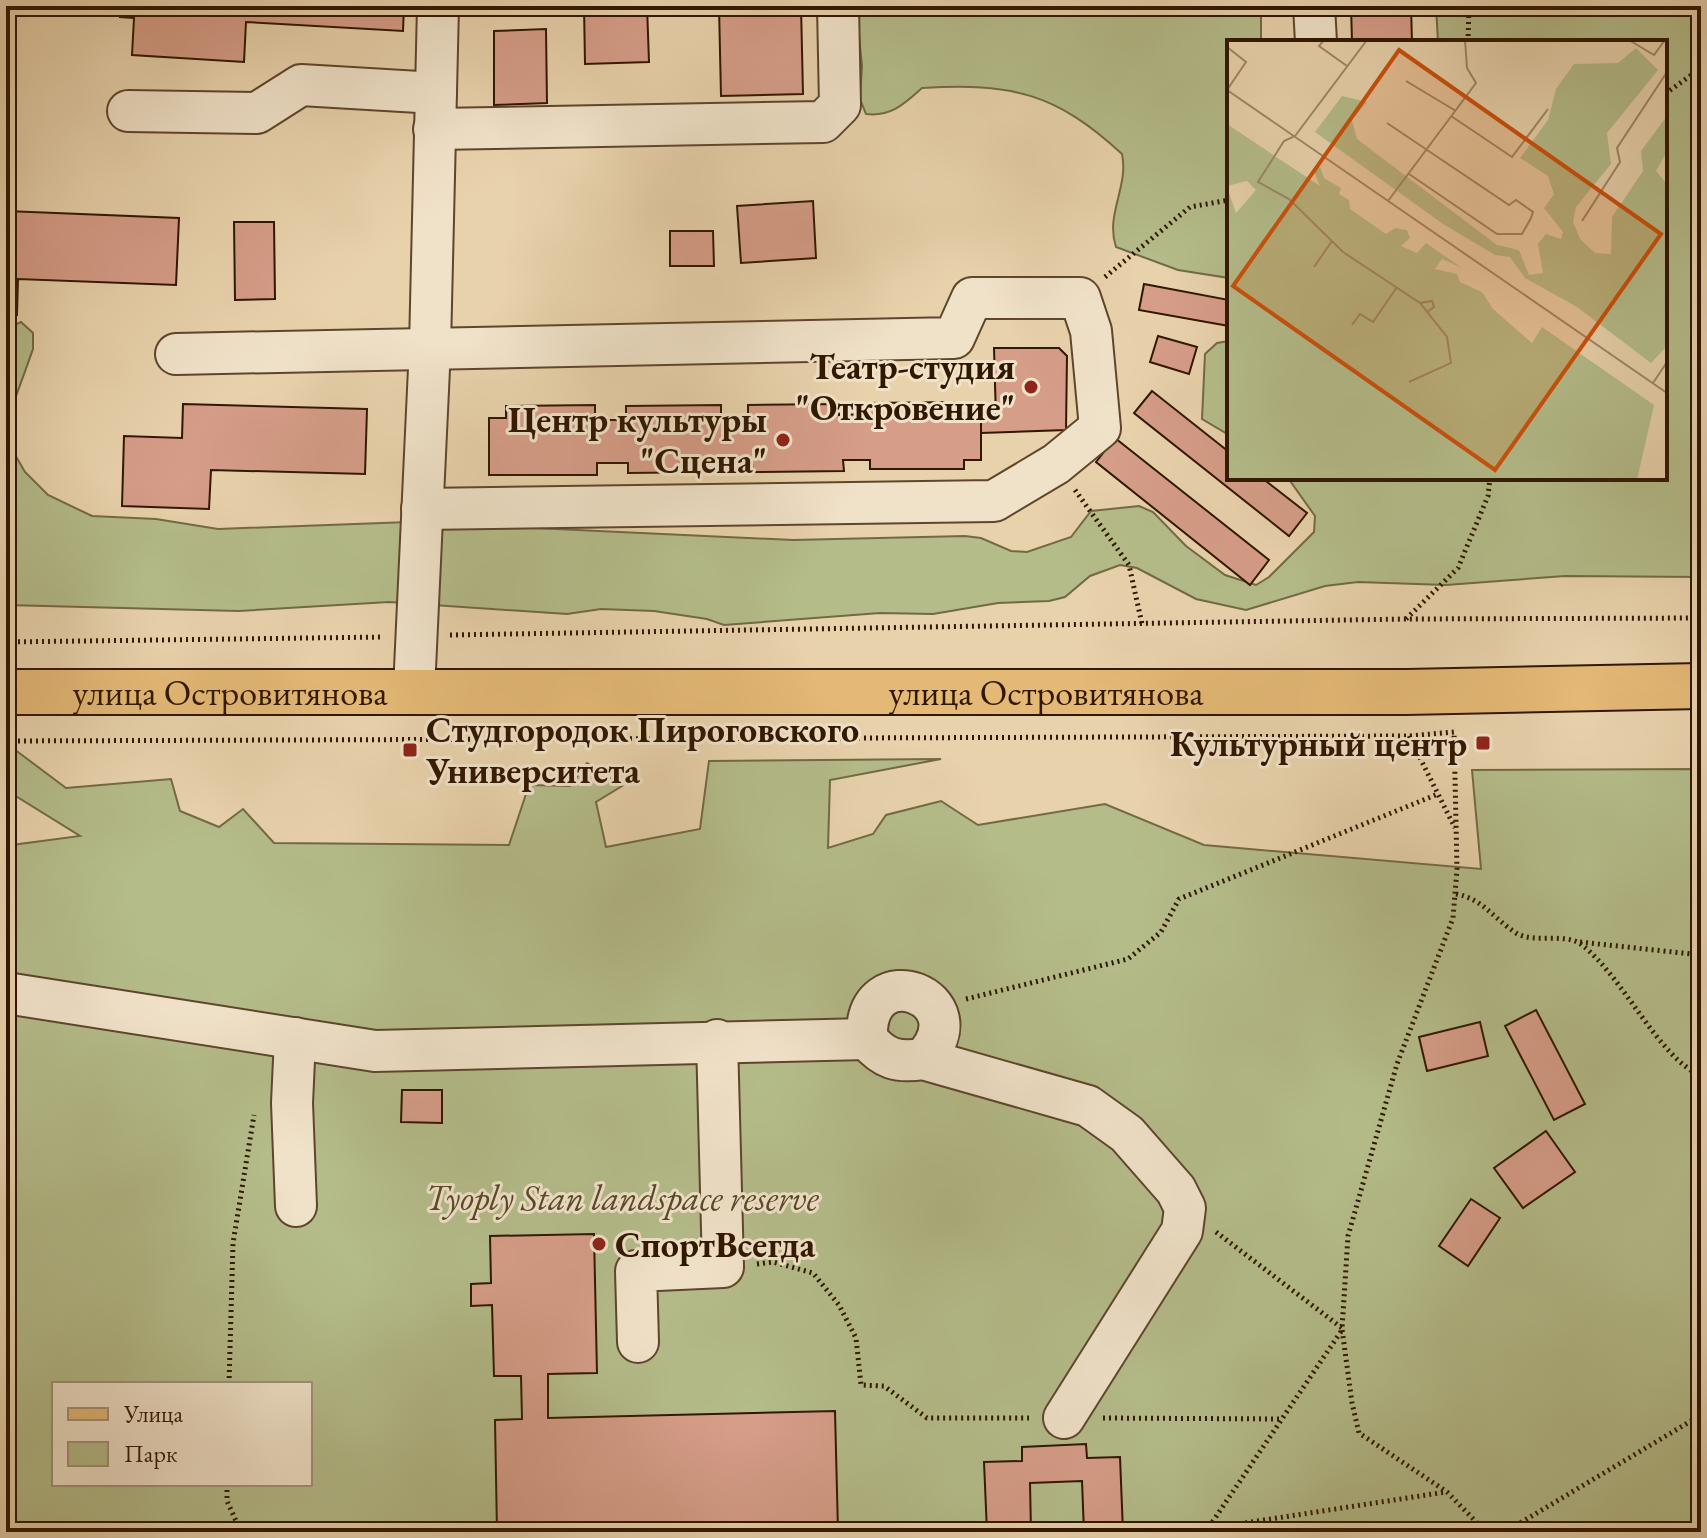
<svg xmlns="http://www.w3.org/2000/svg" width="1707" height="1538" font-family="'EB Garamond',serif">
<rect width="100%" height="100%" fill="#e8d2ac"/>
<filter id="stains"><feTurbulence type="fractalNoise" baseFrequency=".0025" numOctaves="4"/><feColorMatrix values="0 0 0 0 .2 0 0 0 0 .09 0 0 0 0 .02 0 0 0 .5 -.17"/></filter>
<radialGradient id="worn" r=".72"><stop offset=".6" stop-color="#630" stop-opacity="0"/><stop offset="1" stop-color="#630" stop-opacity=".3"/></radialGradient>
<g fill="#b4bc8a" stroke="#726a45" stroke-width="2" fill-rule="evenodd">
<path d="M856 6H1261V42H1229V278L1178 270 1116 247C1105 214 1129 187 1122 154 1055 92 1011 83 922 88 904 104 891 117 866 114L860 99 862 66Z"/>
<polygon points="1436,6 1701,6 1701,577 1565,576 1446,585 1358,582 1325,586 1246,610 1196,599 1137,568 1120,565 1090,576 1065,597 1049,601 998,603 933,614 880,613 724,625 707,619 654,611 601,609 567,614 389,602 239,611 6,605 6,329 21,322 33,333 33,349 10,413 10,446 25,472 48,495 92,516 156,519 218,529 409,522 793,540 965,536 981,538 1011,551 1027,552 1071,537 1091,511 1139,506 1153,512 1186,546 1225,575 1256,585 1269,577 1314,532 1315,516 1288,478 1665,478 1665,42 1438,42"/>
<polygon points="1229,341 1229,435 1202,419 1205,354 1217,343"/>
<path d="M14 749 66 788 171 779 180 811 219 827 243 809 274 843 509 845 529 785 570 786 587 763 622 786 596 802 606 847 700 829 709 761 941 759 830 780 828 848 873 834 886 815 941 801 978 825 1105 804 1204 845 1481 869 1472 770 1701 769V1532H6V855L12 845 80 836 6 790V775ZM54 1384H310V1484H54Z"/>
</g>
<g fill="#d69d88" stroke="#301700" stroke-width="2">
<polygon points="120,6 404,6 403,31 246,22 244,62 132,55 134,18 120,17"/>
<polygon points="584,6 647,6 649,62 585,64"/>
<polygon points="719,6 801,6 803,94 721,96"/>
<polygon points="1351,6 1411,6 1412,42 1352,42"/>
<polygon points="546,29 547,103 494,105 494,31"/>
<polygon points="813,201 816,258 741,263 737,206"/>
<polygon points="6,211 179,218 176,285 18,279 17,315 6,315"/>
<polygon points="234,222 274,222 275,299 235,300"/>
<polygon points="670,231 713,231 714,266 670,266"/>
<polygon points="1144,284 1229,300 1229,326 1139,310"/>
<polygon points="1158,336 1197,347 1189,374 1150,362"/>
<polygon points="994,348 1059,348 1067,356 1066,430 981,433 981,419 996,419"/>
<polygon points="1152,391 1229,452 1229,478 1262,478 1307,513 1289,536 1134,413"/>
<polygon points="960,402 960,413 981,413 981,460 964,460 964,469 870,469 870,460 843,460 844,471 753,472 752,463 718,463 718,472 628,473 628,463 597,463 597,475 489,475 489,418 506,418 506,406 595,405 595,420 626,420 626,406 721,405 721,419 748,419 748,405 839,404 839,415 867,414 867,403"/>
<polygon points="183,404 367,409 365,474 211,470 209,509 122,506 124,436 182,438"/>
<polygon points="1115,438 1269,560 1250,585 1096,462"/>
<polygon points="1536,1010 1585,1104 1554,1120 1505,1026"/>
<polygon points="1480,1022 1488,1056 1427,1071 1419,1037"/>
<polygon points="402,1090 442,1090 442,1123 401,1122"/>
<polygon points="1546,1131 1575,1172 1523,1208 1494,1168"/>
<polygon points="1471,1199 1500,1218 1468,1266 1439,1246"/>
<polygon points="594,1234 597,1373 548,1374 548,1418 835,1411 838,1531 497,1532 495,1420 522,1419 521,1376 494,1376 492,1305 471,1306 471,1284 491,1283 490,1236"/>
<polygon points="1086,1444 1087,1458 1120,1457 1123,1532 1084,1532 1082,1481 1030,1483 1031,1532 987,1532 984,1462 1022,1461 1022,1447"/>
</g>
<g fill="none" stroke-linecap="round" stroke-linejoin="round">
<g stroke="#5e462b" stroke-width="44">
<g id="minor">
<polyline points="1314,6 1316,42"/>
<polyline points="128,111 257,113 301,85 436,93"/>
<polyline points="434,129 823,122 840,105 838,6"/>
<polyline points="176,354 954,338 972,298 1080,298 1091,331 1100,428 1056,464 994,501 422,509"/>
<polyline points="414,690 430,347 438,6"/>
<path d="M6 993 375 1051 867 1039C884 1059 897 1063 923 1059L1088 1106 1127 1134 1176 1190 1185 1208 1182 1231 1064 1418"/>
<polyline points="295,1038 292,1103 296,1206"/>
<path d="M867 1039C863 952 982 998 923 1059"/>
<polyline points="638,1342 636,1271 723,1267 717,1040"/>
</g>
</g>
<g stroke="#301700" stroke-width="48">
<g id="major">
<path id="s1" d="M6 692H1406L1701 686"/>
</g>
</g>
<g stroke="#301700" stroke-width="5" stroke-dasharray="2 4" stroke-linecap="butt">
<polyline points="1468,42 1469,6"/>
<polyline points="1665,94 1701,68"/>
<polyline points="1105,277 1190,207 1229,200"/>
<polyline points="1075,490 1129,565 1142,624"/>
<polyline points="1406,619 1458,568 1488,496 1490,478"/>
<polyline points="450,635 1406,619 1701,618"/>
<polyline points="6,642 384,637"/>
<polyline points="1409,736 1455,828"/>
<polyline points="6,741 1409,736 1454,732 1457,869 1453,918 1397,1064 1348,1236 1342,1329 1352,1403 1359,1433 1447,1492 1486,1532"/>
<path d="M1456 894C1483 899 1493 918 1516 933 1534 944 1566 932 1582 945 1625 979 1657 1056 1701 1076"/>
<polyline points="1580,942 1701,955"/>
<polyline points="966,999 1128,959 1161,932 1179,899 1438,794"/>
<polyline points="1216,1232 1342,1328"/>
<polyline points="757,1264 773,1262 813,1273 839,1305 856,1338 861,1385 884,1386 927,1418 1029,1418"/>
<polyline points="229,1384 233,1243 254,1115"/>
<polyline points="1103,1418 1282,1419"/>
<polyline points="227,1484 227,1501 241,1532"/>
<polyline points="1209,1527 1342,1330"/>
<polyline points="1186,1532 1446,1492"/>
<polyline points="1505,1532 1701,1415"/>
</g>
<use href="#minor" stroke="#f0e2c9" stroke-width="40"/>
<use href="#major" stroke="#e4b976" stroke-width="44"/>
</g>
<g fill="#8f2418" stroke="#f0e2c9" stroke-width="3">
<circle cx="1031" cy="387" r="8"/>
<circle cx="783" cy="440" r="8"/>
<rect x="1475" y="735" width="16" height="16" rx="4"/>
<rect x="402" y="742" width="16" height="16" rx="4"/>
<circle cx="599" cy="1244" r="8"/>
</g>
<g text-anchor="middle" stroke-width="6" stroke-linejoin="round" paint-order="stroke">
<g font-size="36" font-weight="bold" fill="#301700" stroke="#f0e2c9" text-anchor="end">
<text x="1015" y="379">Театр-студия<tspan x="1015" dy="41">"Откровение"</tspan></text>
<text x="767" y="432">Центр культуры<tspan x="767" dy="41">"Сцена"</tspan></text>
<text x="426" y="742" text-anchor="start">Студгородок Пироговского<tspan x="426" dy="41">Университета</tspan></text>
<text x="1467" y="756">Культурный центр</text>
<text x="615" y="1257" text-anchor="start">СпортВсегда</text>
</g>
<g font-size="36" fill="#301700" stroke="#f0e2c9">
<text dy="13" stroke="none"><textPath href="#s1" startOffset="224">улица Островитянова</textPath></text>
<text dy="13" stroke="none"><textPath href="#s1" startOffset="1040">улица Островитянова</textPath></text>
</g>
<g font-size="36" font-style="italic" fill="#584929" stroke="#f0e2c9">
<text x="622" y="1210">Tyoply Stan landspace reserve</text>
</g>
</g>
<g transform="translate(1227 40)">
<rect width="440" height="440" fill="#e8d2ac"/>
<path d="M409 8 431 30 380 93 384 124 349 167 346 182 353 199 368 213 384 214 385 177 416 131 414 111 440 76V112L429 131 440 144V306L424 323 350 267 298 238 283 217 268 215 216 184 88 92 115 56 140 62 125 80 130 99 270 205 292 210 302 235 316 233 311 204 319 194 334 199 336 192 317 168 327 154 321 136 293 118 321 80 329 49 347 24 391 23ZM0 84 93 146 87 131 93 127 97 138 114 148 112 154 122 160 123 169 159 194 168 188 180 190 183 198 174 206 190 213 199 203 235 228 215 219 208 229 230 234 233 242 255 252 266 269 305 303 315 287 427 365 410 440H0V147L9 173 29 150 20 141 0 146Z" fill="#b4bc8a"/>
<path fill="none" stroke="#9e8767" stroke-width="2" d="M97 0 92 6 120 26M140 0 68 96 57 101 31 142 62 159 116 212 193 263 220 297 224 323 182 342M402 0 427 15 438 0M0 7 19 22 0 50M179 41 229 71M0 50 440 353M224 76 285 117 321 69M160 83 282 165 289 160 306 172 304 178 295 194H270L182 134M161 161 249 43 240 28 238 0M355 181 393 122 390 108 440 32M87 227 105 201M193 263 205 261 207 267 200 272M125 285 133 274 146 282 170 247M426 343 440 322"/>
<path fill="#cc4f0a" fill-opacity="0.15" stroke="#cc4f0a" stroke-width="4" d="M172 10 434 194 268 430 6 246Z"/>
<rect width="440" height="440" fill="none" stroke="#301700" stroke-width="4"/>
</g>
<rect width="1707" height="1538" fill="none" stroke="#e8d2ac" stroke-width="32"/>
<rect x="8" y="8" width="1691" height="1522" fill="none" stroke="#301700" stroke-width="4"/>
<rect x="16" y="16" width="1675" height="1506" fill="none" stroke="#301700" stroke-width="2"/>
<rect x="52" y="1382" width="260" height="104" fill="#f0e2c9" stroke="#a39179" stroke-width="2"/>
<rect x="68" y="1408" width="40" height="12" fill="#e4b976" stroke="#a39179" stroke-width="2"/>
<text x="124" y="1422" font-size="24" fill="#301700">Улица</text>
<rect x="68" y="1442" width="40" height="24" fill="#b4bc8a" stroke="#a39179" stroke-width="2"/>
<text x="124" y="1462" font-size="24" fill="#301700">Парк</text>
<rect width="100%" height="100%" filter="url(#stains)"/>
<rect width="100%" height="100%" fill="url(#worn)"/>
</svg>
